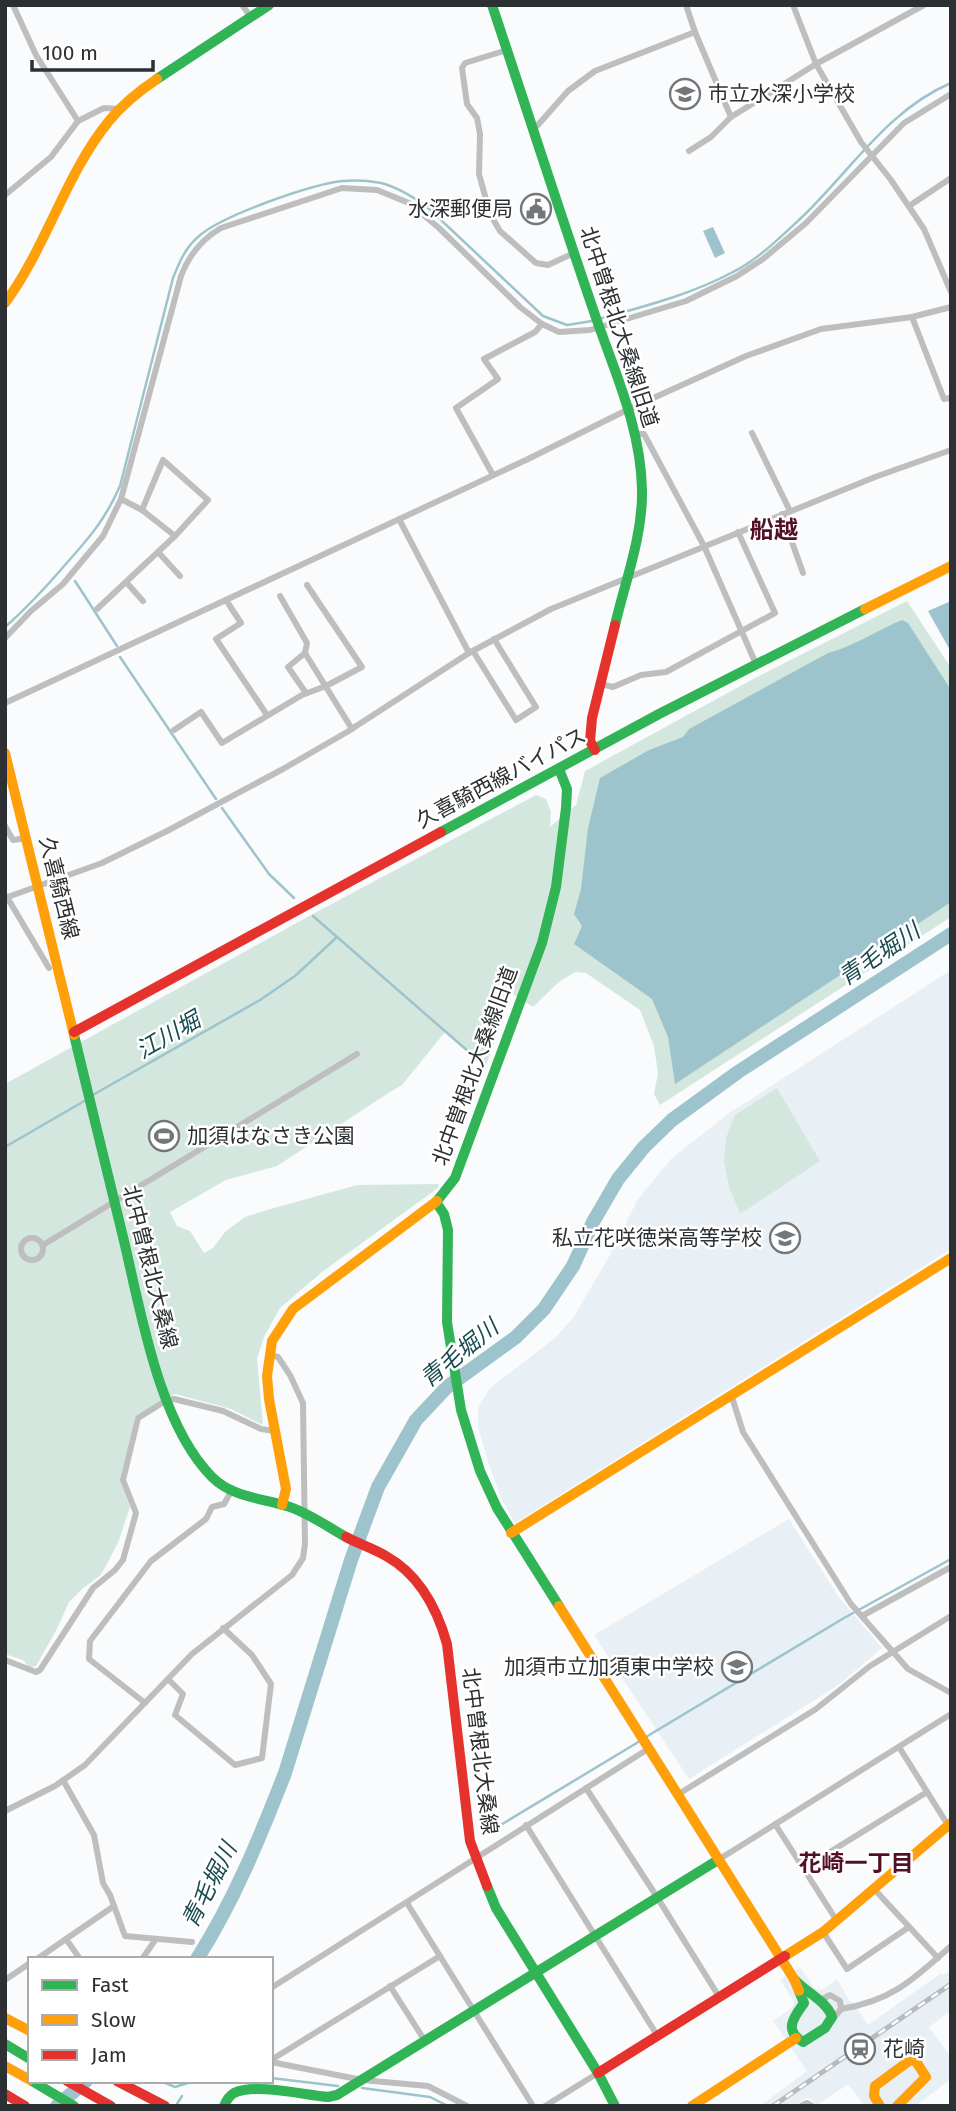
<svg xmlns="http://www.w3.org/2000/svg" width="956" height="2111" font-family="'Fira Sans','Noto Sans JP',sans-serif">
<rect width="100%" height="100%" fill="#f9fbfd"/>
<g fill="#e8eff5">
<polygon points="951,970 951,1249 515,1523 501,1498 488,1461 478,1427 478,1408 490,1388 555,1338 573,1318 609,1257 638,1199 672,1158 728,1114"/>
<polygon points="789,1519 838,1596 882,1648 837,1686 689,1779 594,1635"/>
<polygon points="800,1967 814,1988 822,1990 837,1979 850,2002 853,2002 868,2025 940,1974 943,1975 951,1970 951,2011 929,2027 951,2057 951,2079 915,2106 865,2106 848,2084 816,2106 812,2100 807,2098 794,2106 760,2106 807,2071 773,2021 792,2008 794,2001 780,1980"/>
</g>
<g fill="#d4e7de">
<polygon points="907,601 951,668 951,917 660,1105 654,1094 658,1073 654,1046 640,1010 586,973 575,972 560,981 533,1007 511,993 486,1066 445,1032 402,1085 390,1092 277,1166 226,1180 170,1212 177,1226 190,1231 204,1253 213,1248 225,1232 245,1217 267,1210 357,1185 439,1184 438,1188 322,1272 280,1308 264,1337 257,1359 263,1425 231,1409 175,1394 135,1416 120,1480 130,1507 118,1543 101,1575 82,1589 69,1602 57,1629 36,1666 29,1667 23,1660 5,1654 5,1084 311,915 536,795 546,799 551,812 550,827 576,805 585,771 755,678"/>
<polygon points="777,1088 820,1161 740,1214 729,1187 724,1161 726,1138 735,1115"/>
</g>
<g fill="#9dc4cc">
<polygon points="713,227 725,253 715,258 703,231"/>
<polygon points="951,601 951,652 928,611"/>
<path d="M902 620 908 623 951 690V902L675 1084 668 1037 652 999 574 944 582 926 574 914 581 889 588 828 600 778 649 750 683 737 689 729 828 653C855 646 877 630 902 620Z"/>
</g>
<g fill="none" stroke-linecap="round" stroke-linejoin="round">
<g stroke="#9dc4cc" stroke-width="2.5">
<path d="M602 318C646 306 692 294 733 272 756 261 782 236 800 219 849 173 887 110 951 83"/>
<polyline points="75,581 117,646"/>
<path d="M5 627C27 608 46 587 65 565 89 538 105 520 120 486L173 278C179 263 185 248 198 237 220 216 312 184 343 181 355 180 370 181 381 183 397 187 411 196 425 205L543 316 567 325 592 321"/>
<polyline points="120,657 216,799"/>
<polyline points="222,808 269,874 294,898"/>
<polyline points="313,916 485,1066"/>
<polyline points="91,1096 260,1000 295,976 337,937"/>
<polyline points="5,1147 86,1100"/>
<polyline points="646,1737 844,1618 951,1559"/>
<polyline points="499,1826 640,1741"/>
<polyline points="271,2078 338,2086"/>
<polyline points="161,2081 175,2087 194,2081"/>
<polyline points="362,2088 430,2097 448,2106"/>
<polyline points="177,2104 182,2096"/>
</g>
<g stroke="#9dc4cc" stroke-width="14">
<path d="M197 1959C234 1901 260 1837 285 1773L351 1560 378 1487 416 1420 447 1387 516 1337 544 1309 573 1266 593 1222 618 1179 644 1147 672 1120 738 1072 951 934"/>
<polyline points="57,2106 86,2081"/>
</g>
<g stroke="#bebebe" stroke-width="6">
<polyline points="13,5 36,55 78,121"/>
<polyline points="242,5 251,17"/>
<polyline points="686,5 695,32 731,117"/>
<polyline points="793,5 816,64 861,142 891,180 924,229 951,292"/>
<polyline points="507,50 465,63 462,68 467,104 477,118 480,134 479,174 490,214 500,231 536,263 548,265 574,253"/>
<polyline points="532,128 537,126 568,91 595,71 695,32"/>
<polyline points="689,151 711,137 731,117 816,64 924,5"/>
<polyline points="5,195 51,157 78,121 104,108 120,109"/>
<polyline points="909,206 951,178"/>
<polyline points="912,317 944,399 951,398"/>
<polyline points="752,433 790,511"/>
<polyline points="634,434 644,434 704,546 756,664"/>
<polyline points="493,475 456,408 498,379 484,359 535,332 542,324"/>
<polyline points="142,510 175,536"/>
<polyline points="782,514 803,573"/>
<polyline points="399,519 469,653"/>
<polyline points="158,552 180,576"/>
<polyline points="126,582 143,601"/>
<polyline points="280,596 307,643 305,653 352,729"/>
<polyline points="226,600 241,623 216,639 267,715"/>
<polyline points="97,609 175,536 208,500 163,460 142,510 121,499"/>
<path d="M5 638 31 611 63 584 103 536 121 499 181 276C189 255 202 239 221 228L342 188 377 190 409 203 439 228 520 307 542 324 559 332 590 330 686 301 737 276 763 259 806 223 904 123 951 94"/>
<polyline points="473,651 516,720 536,707 494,639"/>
<polyline points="305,653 288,667 306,693"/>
<polyline points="601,684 613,687 641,675 666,672 775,613 738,532"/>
<polyline points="5,703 526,460 629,409 746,356 821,329 912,317 951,307"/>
<polyline points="174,730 201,712 222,743 302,695 326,686 362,667 307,585"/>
<polyline points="5,826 13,840 27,838"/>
<polyline points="7,897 49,968"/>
<polyline points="5,898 102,863 169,830 283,769 347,732 469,653 551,609 875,477 951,450"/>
<circle cx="32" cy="1249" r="11"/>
<polyline points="43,1245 357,1054"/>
<polyline points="731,1394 743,1432 851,1604 908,1669 951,1693"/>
<polyline points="862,1616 951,1567"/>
<polyline points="5,1660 36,1672 40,1670 93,1588 115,1570 123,1560 136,1513 123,1480 138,1418 167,1400 174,1399 223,1411 261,1429 275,1431"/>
<polyline points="168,1679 183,1694 175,1715 235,1765 262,1758 271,1684 252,1655 223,1628"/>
<polyline points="145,1703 89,1659 90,1641 151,1561 206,1519 212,1507 224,1504 232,1490"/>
<polyline points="899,1747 951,1830"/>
<polyline points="63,1780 94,1835 103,1883 110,1895 125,1936 192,1942"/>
<polyline points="586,1788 657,1897 718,1995"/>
<polyline points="677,1795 816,1709 870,1666 951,1616"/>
<polyline points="5,1811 55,1786 85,1765 192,1654 292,1575 303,1558 305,1544 303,1403 290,1375 278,1357 270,1355"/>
<polyline points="775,1824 837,1921"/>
<polyline points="526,1825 657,2035"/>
<polyline points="718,1860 951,1714"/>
<polyline points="804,1868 927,1792"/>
<polyline points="875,1890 938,1958"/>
<polyline points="407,1903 533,2106"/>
<polyline points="823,1932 847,1969 909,1927"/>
<polyline points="37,1959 66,1939"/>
<polyline points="80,1959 66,1939 114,1906"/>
<polyline points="142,1959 156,1939"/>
<polyline points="5,1980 30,1963"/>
<polyline points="390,1986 425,2041"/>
<polyline points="271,1988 648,1749"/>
<polyline points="819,2001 830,1995 840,2001 841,2009 832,2020"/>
<path d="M841 2009C892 2001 914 1979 951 1946"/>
<polyline points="271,2060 440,1956"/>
<polyline points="271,2062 362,2080 428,2086 467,2106"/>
<polyline points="545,2106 598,2073"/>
<polyline points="801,2106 807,2103 812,2106"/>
</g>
<g stroke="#30b455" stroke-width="10">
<path d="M492 5C526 107 559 210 594 312 614 371 641 427 642 490 643 535 625 582 615 625"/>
<polyline points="157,79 269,5"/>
<polyline points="441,832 659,714 865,609"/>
<path d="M74 1035C91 1104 107 1172 124 1241 141 1312 159 1424 212 1477 233 1498 263 1498 290 1507 310 1514 328 1527 346 1537"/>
<polyline points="437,1201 455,1178 542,943 556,887 566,808 567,789 559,769"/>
<polyline points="436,1202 444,1214 448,1230 447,1322 461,1410 480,1471 497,1508 559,1606"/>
<polyline points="487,1886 496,1908 598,2073 615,2106"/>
<path d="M794 1979C805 1992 827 2001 832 2017L825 2028 803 2042C783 2030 794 2017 804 2003L799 1991"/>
<polyline points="5,2044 30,2059"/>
<polyline points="32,2081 74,2106"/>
<path d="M224 2106C226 2101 229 2096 234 2093 255 2083 304 2095 328 2097L337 2095 718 1860"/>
</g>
<g stroke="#ff9f0a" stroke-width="10">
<path d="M5 303C47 246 65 175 109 121 122 105 139 91 157 79"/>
<polyline points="865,609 951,566"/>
<polyline points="5,753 74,1035"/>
<polyline points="282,1505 286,1489 269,1399 267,1376 272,1341 293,1309 437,1201"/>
<polyline points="511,1533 951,1258"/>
<polyline points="559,1606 794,1979 799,1991"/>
<polyline points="785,1956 823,1932 951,1823"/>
<polyline points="5,2018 30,2031"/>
<polyline points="5,2066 30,2080"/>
<polyline points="692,2106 796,2038"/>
<polyline points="880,2106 874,2096 875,2086 909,2061 915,2060 926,2077 897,2106"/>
</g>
<g stroke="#e5322d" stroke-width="10">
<polyline points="595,750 590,741 592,718 615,625"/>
<polyline points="74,1032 441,832"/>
<path d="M346 1537C359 1544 373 1548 386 1556 420 1575 437 1608 447 1644L470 1841 487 1886"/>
<polyline points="598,2073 785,1956"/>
<polyline points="67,2081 111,2106"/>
<polyline points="117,2081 165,2106"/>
<polyline points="5,2094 25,2106"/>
</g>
<g stroke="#b9babb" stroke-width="5">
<polyline id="rail" points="773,2106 951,1984"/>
</g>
<use href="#rail" stroke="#fff" stroke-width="2.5" stroke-dasharray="8" stroke-linecap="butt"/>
</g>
<defs>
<g id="school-ring" transform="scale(1.575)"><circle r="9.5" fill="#fff" stroke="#74777a" stroke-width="1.5"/><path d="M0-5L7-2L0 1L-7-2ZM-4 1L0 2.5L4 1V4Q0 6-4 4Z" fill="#74777a"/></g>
<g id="civic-ring" transform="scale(1.575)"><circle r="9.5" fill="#fff" stroke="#74777a" stroke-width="1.5"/><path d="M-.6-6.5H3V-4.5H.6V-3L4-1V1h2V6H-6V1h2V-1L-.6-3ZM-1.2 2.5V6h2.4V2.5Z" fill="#74777a"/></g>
<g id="stadium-ring" transform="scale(1.575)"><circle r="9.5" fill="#fff" stroke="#74777a" stroke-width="1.5"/><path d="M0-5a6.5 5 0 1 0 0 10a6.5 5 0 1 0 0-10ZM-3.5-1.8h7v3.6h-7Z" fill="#74777a"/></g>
<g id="station-ring" transform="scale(1.575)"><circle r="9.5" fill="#fff" stroke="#74777a" stroke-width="1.5"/><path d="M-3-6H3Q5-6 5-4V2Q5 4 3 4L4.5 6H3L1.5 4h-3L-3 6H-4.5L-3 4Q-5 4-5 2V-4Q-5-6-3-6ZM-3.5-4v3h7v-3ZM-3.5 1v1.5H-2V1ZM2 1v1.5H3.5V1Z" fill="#74777a"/></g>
</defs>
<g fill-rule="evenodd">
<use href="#school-ring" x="685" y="94"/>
<use href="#civic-ring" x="536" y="209"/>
<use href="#stadium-ring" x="164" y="1136"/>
<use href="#school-ring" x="785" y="1238"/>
<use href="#school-ring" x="737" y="1667"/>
<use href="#station-ring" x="860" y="2049"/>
</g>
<g text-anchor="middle" stroke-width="5" stroke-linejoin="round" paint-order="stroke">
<g font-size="21" fill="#2d3033" stroke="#fff" text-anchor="start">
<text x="708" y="101">市立水深小学校</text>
<text x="513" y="216" text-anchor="end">水深郵便局</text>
<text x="187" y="1143">加須はなさき公園</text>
<text x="762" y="1245" text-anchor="end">私立花咲徳栄高等学校</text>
<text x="714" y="1674" text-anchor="end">加須市立加須東中学校</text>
<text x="883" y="2056">花崎</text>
</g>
<g font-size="21" fill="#2d3033" stroke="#fff">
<text transform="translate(619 327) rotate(72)" y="7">北中曽根北大桑線旧道</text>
<text transform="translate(501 778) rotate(-28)" y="7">久喜騎西線バイパス</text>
<text transform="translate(59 888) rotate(76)" y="7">久喜騎西線</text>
<text transform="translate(475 1066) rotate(-70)" y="7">北中曽根北大桑線旧道</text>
<text transform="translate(150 1267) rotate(76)" y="7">北中曽根北大桑線</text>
<text transform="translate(480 1751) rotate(83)" y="7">北中曽根北大桑線</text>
</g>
<g font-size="23" font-style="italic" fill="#184a52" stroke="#fff">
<text transform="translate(879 954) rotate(-34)" y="8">青毛堀川</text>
<text transform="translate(168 1035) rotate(-30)" y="8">江川堀</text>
<text transform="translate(459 1353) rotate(-39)" y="8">青毛堀川</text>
<text transform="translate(209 1885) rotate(-63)" y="8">青毛堀川</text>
</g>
<g font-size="23" font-weight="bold" fill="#520f28" stroke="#fff">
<text x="856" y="1871">花崎一丁目</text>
</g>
<g font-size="24" font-weight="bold" fill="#520f28" stroke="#fff">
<text x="774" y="538">船越</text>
</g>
</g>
<rect width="956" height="2111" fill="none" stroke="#2d3033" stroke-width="14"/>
<rect x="28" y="1957" width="245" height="126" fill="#ffffff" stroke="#abacad" stroke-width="2"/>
<rect x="42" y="1980" width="35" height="10" fill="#30b455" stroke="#abacad" stroke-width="2"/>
<text x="91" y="1992" font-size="21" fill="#2d3033">Fast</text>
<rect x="42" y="2015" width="35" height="10" fill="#ff9f0a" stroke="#abacad" stroke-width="2"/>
<text x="91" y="2027" font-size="21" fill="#2d3033">Slow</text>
<rect x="42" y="2050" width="35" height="10" fill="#e5322d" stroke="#abacad" stroke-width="2"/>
<text x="91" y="2062" font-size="21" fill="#2d3033">Jam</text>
<path d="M32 60v10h121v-10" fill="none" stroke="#2d3033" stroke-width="3.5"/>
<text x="42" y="60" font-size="21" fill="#2d3033" stroke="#ffffff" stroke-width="5" paint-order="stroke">100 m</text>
</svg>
